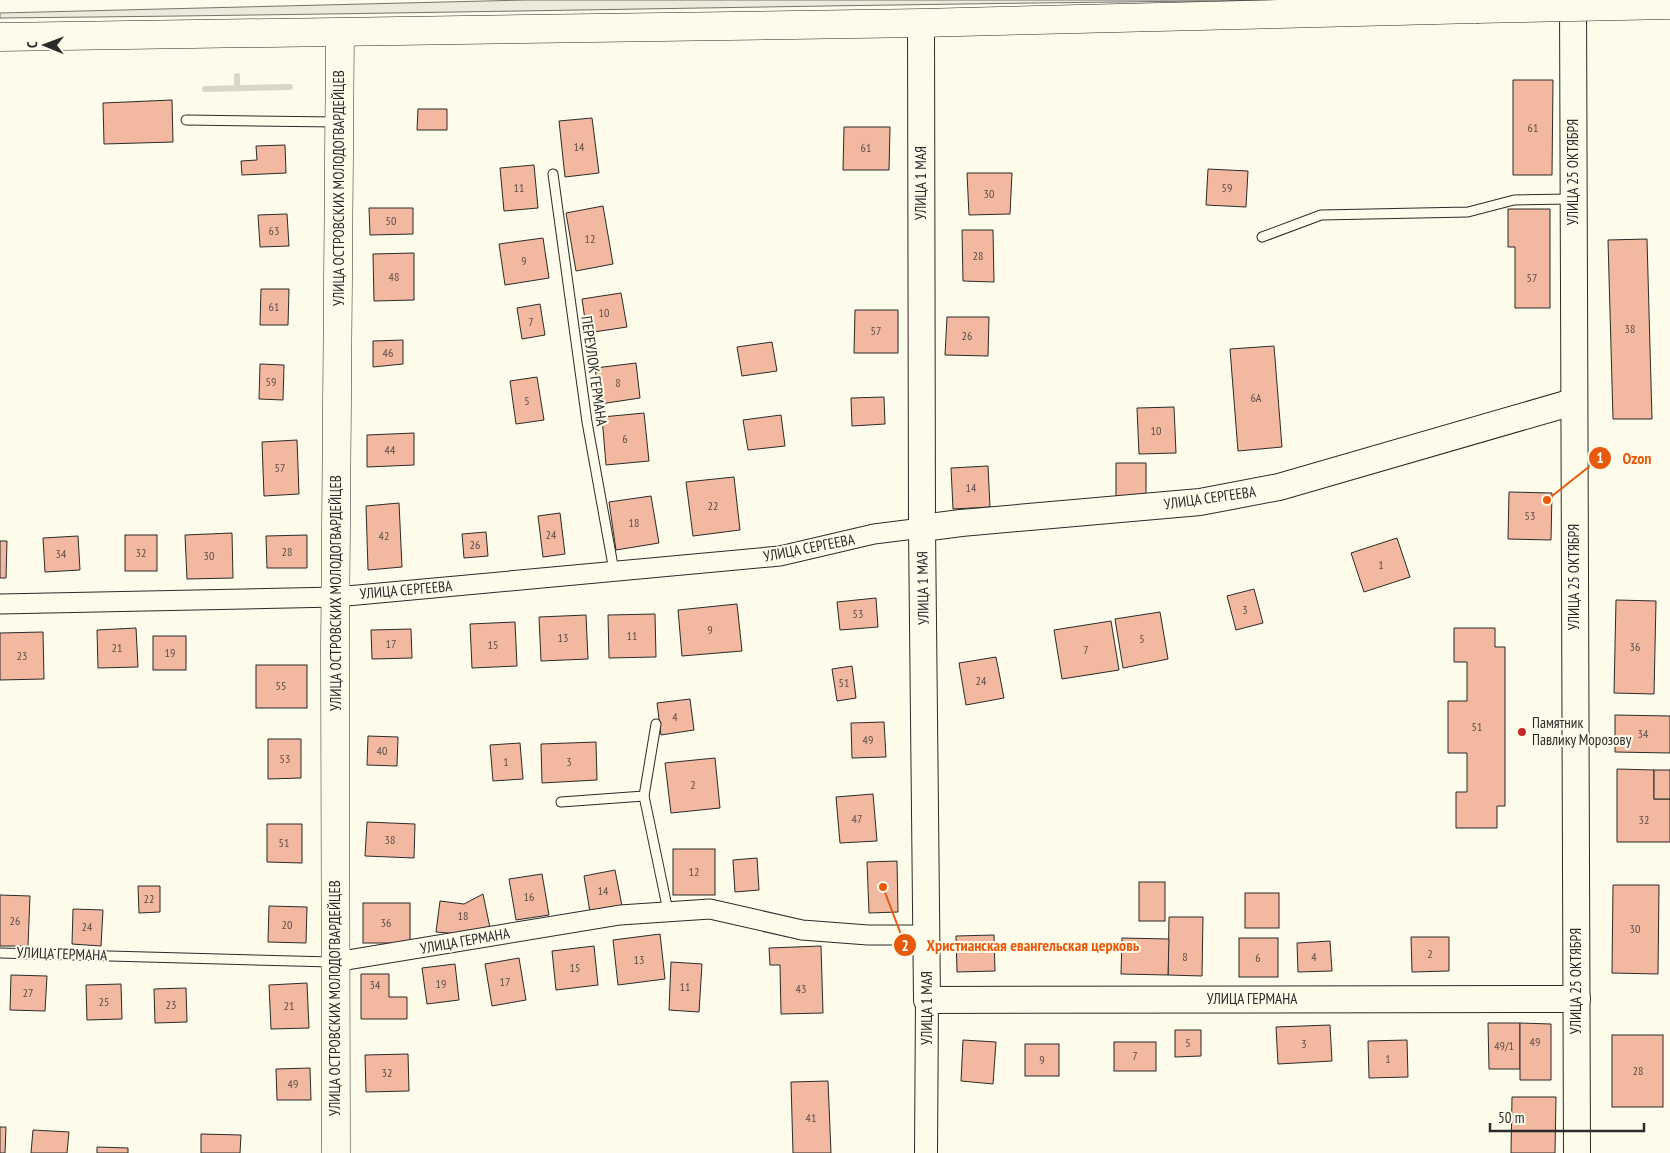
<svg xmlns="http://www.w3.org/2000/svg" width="1670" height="1153" font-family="'PT Sans Narrow',sans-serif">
<rect width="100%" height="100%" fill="#fdfbea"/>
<path fill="#ecebdb" stroke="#74746e" d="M526 0H1325C884 3 442 14 0 18V13Z"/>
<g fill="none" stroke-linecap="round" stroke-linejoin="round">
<g stroke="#d8d7c9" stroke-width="6">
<polyline points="237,88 237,76"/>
<polyline points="205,89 290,87"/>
</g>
</g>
<g fill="#f2b8a0" stroke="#2b2b2b">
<polygon points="1513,80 1553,80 1552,175 1513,175"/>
<polygon points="172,100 173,142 104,144 103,103"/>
<polygon points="418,109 447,109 447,130 417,130"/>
<polygon points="592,118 599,173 565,177 559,121"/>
<polygon points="844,127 890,127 889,170 843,170"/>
<polygon points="285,145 286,173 242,175 241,161 257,160 256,146"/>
<polygon points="534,165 538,208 504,211 500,168"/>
<polygon points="1208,169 1248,171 1246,207 1206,205"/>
<polygon points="967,173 1012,173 1010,214 969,215"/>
<polygon points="603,206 613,264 576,271 566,213"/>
<polygon points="369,208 413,208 413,234 370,235"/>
<polygon points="1508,209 1550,209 1550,308 1515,308 1515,247 1508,247"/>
<polygon points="287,214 289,246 260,247 258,215"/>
<polygon points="962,230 993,230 994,282 963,281"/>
<polygon points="543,238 549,278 505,285 499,244"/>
<polygon points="1647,239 1652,419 1613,419 1608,240"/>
<polygon points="414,253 414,300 374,301 373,254"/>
<polygon points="261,289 289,289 288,325 260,325"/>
<polygon points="621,293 627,327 587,333 582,299"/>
<polygon points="540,304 545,335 522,339 517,308"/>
<polygon points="855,310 898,310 898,353 854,353"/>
<polygon points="947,317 989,317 988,356 945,355"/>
<polygon points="403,340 403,364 373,367 373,341"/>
<polygon points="772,342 777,371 742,376 737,347"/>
<polygon points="1274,346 1282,447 1238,451 1230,349"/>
<polygon points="636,363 640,398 600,404 595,368"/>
<polygon points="260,364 284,365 283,400 259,399"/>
<polygon points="537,377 544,420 516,424 510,381"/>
<polygon points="884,397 885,424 852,426 851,398"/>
<polygon points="1174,407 1176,453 1139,454 1137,408"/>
<polygon points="644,413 649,461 606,465 602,417"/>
<polygon points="781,415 785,446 748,450 743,420"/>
<polygon points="414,433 414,465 367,467 367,435"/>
<polygon points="297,440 299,494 264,496 262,442"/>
<polygon points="1116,463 1146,463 1146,496 1116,497"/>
<polygon points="988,466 990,507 953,509 951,468"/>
<polygon points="734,477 740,530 693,536 686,482"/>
<polygon points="1509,492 1552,493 1551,540 1508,539"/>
<polygon points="651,496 659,543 616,550 609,502"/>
<polygon points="399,503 402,567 368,570 366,506"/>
<polygon points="560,513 565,554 543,557 538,516"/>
<polygon points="486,532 488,556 464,558 462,534"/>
<polygon points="232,533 233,578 187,579 185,535"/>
<rect x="125" y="535" width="32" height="36"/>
<polygon points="307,535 307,568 267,568 266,536"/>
<polygon points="78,536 80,570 45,572 43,538"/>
<polygon points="1397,538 1410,577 1364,592 1351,553"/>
<polygon points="0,541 7,541 6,578 0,578"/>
<polygon points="1254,589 1263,623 1236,630 1227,596"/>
<polygon points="876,598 878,627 840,630 837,602"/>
<polygon points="1616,600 1656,601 1654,694 1614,693"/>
<polygon points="737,604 742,651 682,656 678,610"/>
<polygon points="1160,612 1168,659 1123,668 1115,619"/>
<polygon points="655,614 656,657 609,658 608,615"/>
<polygon points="586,615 588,659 541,661 539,617"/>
<polygon points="1111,621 1119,670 1062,679 1054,630"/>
<polygon points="515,622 517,666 472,668 470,624"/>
<polygon points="136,628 138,667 98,668 97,630"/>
<polygon points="1454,628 1495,628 1495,647 1505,647 1505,806 1497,806 1497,828 1456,828 1456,792 1467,792 1467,753 1448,753 1448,701 1467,701 1467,662 1454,662"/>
<polygon points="411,629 412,658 372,659 371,630"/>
<polygon points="43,632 44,679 0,680 0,633"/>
<rect x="153" y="636" width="33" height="34"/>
<polygon points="996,657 1004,698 966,705 959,663"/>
<rect x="256" y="665" width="51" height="43"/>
<polygon points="852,666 856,698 837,701 832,669"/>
<polygon points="690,699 694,730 661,735 657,703"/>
<polygon points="1615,715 1670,716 1670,753 1615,752"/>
<polygon points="884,722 886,757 852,758 851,723"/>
<polygon points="368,736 398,737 397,766 367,765"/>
<polygon points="268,739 301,739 301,778 268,779"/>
<polygon points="596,742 597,780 542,783 541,744"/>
<polygon points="520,743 523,779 493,781 490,745"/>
<polygon points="715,758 720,808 671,813 665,763"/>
<polygon points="1617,769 1654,770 1654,799 1670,799 1670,842 1617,842"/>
<rect x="1654" y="770" width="16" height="29"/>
<polygon points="873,794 877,841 840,843 836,797"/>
<polygon points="367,822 415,824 414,858 365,856"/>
<polygon points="267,824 302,824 302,863 267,862"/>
<rect x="673" y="849" width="42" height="46"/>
<polygon points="757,858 759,890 735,892 733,860"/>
<polygon points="897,861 898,912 869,913 867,862"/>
<polygon points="615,870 622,906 590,912 584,876"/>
<polygon points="542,874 549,915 516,920 509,879"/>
<rect x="1139" y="882" width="26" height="39"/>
<polygon points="1613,885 1659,885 1658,974 1612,973"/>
<polygon points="138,886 160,886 160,912 139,913"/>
<rect x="1245" y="893" width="34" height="35"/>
<polygon points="483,894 490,928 460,934 436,932 440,901 464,904"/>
<polygon points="0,895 30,896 28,946 0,946"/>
<rect x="363" y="903" width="47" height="40"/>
<polygon points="269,906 307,907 306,943 268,942"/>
<polygon points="73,909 103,910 101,946 72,944"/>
<polygon points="1169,917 1203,917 1202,976 1168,975"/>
<polygon points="660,934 665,979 618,985 613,940"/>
<polygon points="994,935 995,971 957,972 956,936"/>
<polygon points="1411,937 1449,937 1449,971 1412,972"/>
<polygon points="1122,938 1169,939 1168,975 1121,974"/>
<rect x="1239" y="938" width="39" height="39"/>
<polygon points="1330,941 1332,971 1298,972 1297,943"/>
<polygon points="594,946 598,985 556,990 552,951"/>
<polygon points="821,946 823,1013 781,1014 780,965 770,965 769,948"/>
<polygon points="519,958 526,1000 492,1006 485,964"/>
<polygon points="671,962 702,964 699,1012 669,1010"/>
<polygon points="455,964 459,1000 427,1004 422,968"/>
<polygon points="361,974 389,974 389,997 407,997 407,1019 361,1019"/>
<polygon points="11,975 47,976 45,1011 10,1010"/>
<polygon points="307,983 309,1028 271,1029 269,985"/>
<polygon points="121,984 122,1019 87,1020 86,985"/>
<polygon points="186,988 187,1022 155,1023 154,989"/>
<polygon points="1488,1023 1520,1023 1520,1069 1489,1069"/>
<polygon points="1520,1023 1551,1024 1551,1080 1520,1080"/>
<polygon points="1330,1025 1332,1061 1278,1064 1276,1027"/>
<polygon points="1175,1030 1201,1030 1201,1056 1175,1057"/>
<rect x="1612" y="1035" width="51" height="72"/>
<polygon points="963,1040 996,1042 993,1084 961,1081"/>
<polygon points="1407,1040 1408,1077 1369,1078 1368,1041"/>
<rect x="1114" y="1042" width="42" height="29"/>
<rect x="1025" y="1044" width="34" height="32"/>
<polygon points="408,1054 409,1091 366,1092 365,1055"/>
<polygon points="310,1068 311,1100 277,1100 276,1069"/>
<polygon points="828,1081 831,1153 793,1153 791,1082"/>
<polygon points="1512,1097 1556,1097 1555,1153 1511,1153"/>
<polygon points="0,1127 6,1127 5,1153 0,1153"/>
<polygon points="33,1130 69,1132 67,1153 31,1153"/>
<polygon points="201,1134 241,1135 240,1153 201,1153"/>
<polygon points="97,1147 128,1148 128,1153 97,1153"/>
</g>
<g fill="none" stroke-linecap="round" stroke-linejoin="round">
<g stroke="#2b2b2b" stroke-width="11">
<g id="service">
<polyline points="186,120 336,122"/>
<polyline points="553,174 587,422 614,571"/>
<polyline points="1262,237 1321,215 1468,212 1514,200 1570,199"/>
<polyline points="656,724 644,796 668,911"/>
<polyline points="561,802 644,796"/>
<polyline points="0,953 332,962"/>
</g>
</g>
<g stroke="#2b2b2b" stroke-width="21">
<g id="minor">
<polyline points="0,604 336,597 780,556 874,534 922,528"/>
<polyline points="335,962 620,915 710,909 802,930 868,935 926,935"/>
</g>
</g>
<g stroke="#2b2b2b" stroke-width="24">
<polyline id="tertiary" points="926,1153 927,1000"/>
</g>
<g stroke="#2b2b2b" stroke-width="28">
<g id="secondary">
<polyline points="1573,0 1577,1153"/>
<polyline points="921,23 922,528 927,1000 1577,999"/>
<polyline points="922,528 961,523 1200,502 1279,487 1573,402"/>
</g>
</g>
<g stroke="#2b2b2b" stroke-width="29">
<polyline id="primary" points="336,1153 335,649 340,33"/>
</g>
<g stroke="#2b2b2b" stroke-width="29">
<polyline id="trunk" points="0,37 921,23 1476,9"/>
</g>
<use href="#service" stroke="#fdfbea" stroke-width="9"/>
<use href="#minor" stroke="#fdfbea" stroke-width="19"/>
<use href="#tertiary" stroke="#fdfbea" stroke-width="22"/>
<use href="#secondary" stroke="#fdfbea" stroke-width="26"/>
<use href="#primary" stroke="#fdfbea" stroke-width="28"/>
<use href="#trunk" stroke="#fdfbea" stroke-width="28"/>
<g stroke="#2b2b2b" stroke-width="29" stroke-linecap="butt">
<polyline id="trunk-bridge" points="1476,9 1670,5"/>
</g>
<use href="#trunk-bridge" stroke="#fdfbea" stroke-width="28"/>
</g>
<circle fill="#c62828" stroke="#fdfbea" stroke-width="2" cx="1522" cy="732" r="5"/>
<g text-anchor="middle" stroke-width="4" stroke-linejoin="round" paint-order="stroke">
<g font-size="12" fill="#5d4e48">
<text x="1533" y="132">61</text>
<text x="579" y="151">14</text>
<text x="866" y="152">61</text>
<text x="519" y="192">11</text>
<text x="1227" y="192">59</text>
<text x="989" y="198">30</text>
<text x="391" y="225">50</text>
<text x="274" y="235">63</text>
<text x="590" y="243">12</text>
<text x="978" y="260">28</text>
<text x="524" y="265">9</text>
<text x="394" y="281">48</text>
<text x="1532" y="282">57</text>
<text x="274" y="311">61</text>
<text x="604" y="317">10</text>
<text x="531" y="326">7</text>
<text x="1630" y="333">38</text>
<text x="876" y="335">57</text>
<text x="967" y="340">26</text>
<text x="388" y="357">46</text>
<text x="271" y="386">59</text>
<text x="618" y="387">8</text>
<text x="1256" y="402">6А</text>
<text x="527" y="405">5</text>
<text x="1156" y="435">10</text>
<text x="625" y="443">6</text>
<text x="390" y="454">44</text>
<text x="280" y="472">57</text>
<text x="971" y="492">14</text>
<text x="713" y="510">22</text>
<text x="1530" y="520">53</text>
<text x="634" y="527">18</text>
<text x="551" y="539">24</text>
<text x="384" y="540">42</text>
<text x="475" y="549">26</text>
<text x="287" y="556">28</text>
<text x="141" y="557">32</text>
<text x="61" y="558">34</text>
<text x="209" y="560">30</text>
<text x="1381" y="569">1</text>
<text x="1245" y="614">3</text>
<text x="858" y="618">53</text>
<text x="710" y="634">9</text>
<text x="632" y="640">11</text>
<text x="563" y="642">13</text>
<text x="1142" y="643">5</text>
<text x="391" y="648">17</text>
<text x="493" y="649">15</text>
<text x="1635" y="651">36</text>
<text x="117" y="652">21</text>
<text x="1086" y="654">7</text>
<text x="170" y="657">19</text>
<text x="22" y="660">23</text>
<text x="981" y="685">24</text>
<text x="844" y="687">51</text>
<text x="281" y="690">55</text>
<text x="675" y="721">4</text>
<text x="1477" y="731">51</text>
<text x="1643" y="738">34</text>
<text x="868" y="744">49</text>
<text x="382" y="755">40</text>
<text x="285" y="763">53</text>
<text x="506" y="766">1</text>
<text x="569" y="766">3</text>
<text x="693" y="789">2</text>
<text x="857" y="823">47</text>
<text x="1644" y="824">32</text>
<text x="390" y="844">38</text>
<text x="284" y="847">51</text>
<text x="694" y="876">12</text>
<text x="603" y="895">14</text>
<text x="529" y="901">16</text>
<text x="149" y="903">22</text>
<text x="463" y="920">18</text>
<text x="15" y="925">26</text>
<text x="386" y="927">36</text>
<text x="287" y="929">20</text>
<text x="87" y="931">24</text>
<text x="1635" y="933">30</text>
<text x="1430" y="958">2</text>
<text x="1185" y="961">8</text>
<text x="1314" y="961">4</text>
<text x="1258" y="962">6</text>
<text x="639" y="964">13</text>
<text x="575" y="972">15</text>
<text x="505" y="986">17</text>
<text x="441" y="988">19</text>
<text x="375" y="989">34</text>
<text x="685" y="991">11</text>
<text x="801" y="993">43</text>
<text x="28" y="997">27</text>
<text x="104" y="1006">25</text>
<text x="171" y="1009">23</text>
<text x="289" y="1010">21</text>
<text x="1535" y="1046">49</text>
<text x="1188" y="1047">5</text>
<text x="1304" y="1048">3</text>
<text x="1504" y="1050">49/1</text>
<text x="1135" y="1060">7</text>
<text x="1388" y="1063">1</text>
<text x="1042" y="1064">9</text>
<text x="1638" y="1075">28</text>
<text x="387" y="1077">32</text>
<text x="293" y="1088">49</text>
<text x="811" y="1122">41</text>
</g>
<g font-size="15" fill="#2b2b2b" stroke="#fdfbea">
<text transform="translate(1573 172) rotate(-90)" y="5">УЛИЦА 25 ОКТЯБРЯ</text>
<text transform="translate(921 183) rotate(-90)" y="5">УЛИЦА 1 МАЯ</text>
<text transform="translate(339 188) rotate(-90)" y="5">УЛИЦА ОСТРОВСКИХ МОЛОДОГВАРДЕЙЦЕВ</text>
<text transform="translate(594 371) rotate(82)" y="5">ПЕРЕУЛОК ГЕРМАНА</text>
<text transform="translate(1210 498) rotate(-8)" y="5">УЛИЦА СЕРГЕЕВА</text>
<text transform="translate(809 548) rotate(-11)" y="5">УЛИЦА СЕРГЕЕВА</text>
<text transform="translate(1574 577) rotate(-90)" y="5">УЛИЦА 25 ОКТЯБРЯ</text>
<text transform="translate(923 588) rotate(-91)" y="5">УЛИЦА 1 МАЯ</text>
<text transform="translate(406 590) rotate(-5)" y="5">УЛИЦА СЕРГЕЕВА</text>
<text transform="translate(336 593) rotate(-90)" y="5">УЛИЦА ОСТРОВСКИХ МОЛОДОГВАРДЕЙЦЕВ</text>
<text transform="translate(465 941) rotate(-10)" y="5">УЛИЦА ГЕРМАНА</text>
<text transform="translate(62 954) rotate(2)" y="5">УЛИЦА ГЕРМАНА</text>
<text transform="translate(1576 981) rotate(-90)" y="5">УЛИЦА 25 ОКТЯБРЯ</text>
<text transform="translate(335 998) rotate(-90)" y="5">УЛИЦА ОСТРОВСКИХ МОЛОДОГВАРДЕЙЦЕВ</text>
<text x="1252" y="1004">УЛИЦА ГЕРМАНА</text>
<text transform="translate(927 1008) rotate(-90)" y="5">УЛИЦА 1 МАЯ</text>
</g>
<g font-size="15" fill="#2b2b2b" stroke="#fdfbea" text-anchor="start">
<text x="1532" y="728">Памятник<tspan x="1532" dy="17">Павлику Морозову</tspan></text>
</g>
</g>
<path fill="none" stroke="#e8590c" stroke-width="2" d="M1547 500L1600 458M883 887L905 945"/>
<g fill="#e8590c" stroke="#fdfbea" stroke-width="2">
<circle cx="1547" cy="500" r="5"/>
<circle cx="883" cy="887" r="5"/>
<circle cx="1600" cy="458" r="12"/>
<circle cx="905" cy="945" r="12"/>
</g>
<g font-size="15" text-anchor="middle" font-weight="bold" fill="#fff">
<text x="1600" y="463">1</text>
<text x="905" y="951">2</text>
</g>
<g font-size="16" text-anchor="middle" font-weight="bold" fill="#e8590c" stroke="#fdfbea" stroke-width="4" stroke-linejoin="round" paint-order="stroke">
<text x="1637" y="464">Ozon</text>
<text x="1033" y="951">Христианская евангельская церковь</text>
</g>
<g transform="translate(45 45) rotate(271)" stroke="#fdfbea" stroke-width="4" paint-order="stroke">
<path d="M0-4L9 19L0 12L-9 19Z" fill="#2b2b2b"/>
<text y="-8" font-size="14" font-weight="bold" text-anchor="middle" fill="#2b2b2b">С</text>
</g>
<path d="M1490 1123v8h154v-8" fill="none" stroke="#2b2b2b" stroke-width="2.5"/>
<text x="1498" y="1123" font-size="15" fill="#2b2b2b" stroke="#fdfbea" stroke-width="4" paint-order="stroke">50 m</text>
</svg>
